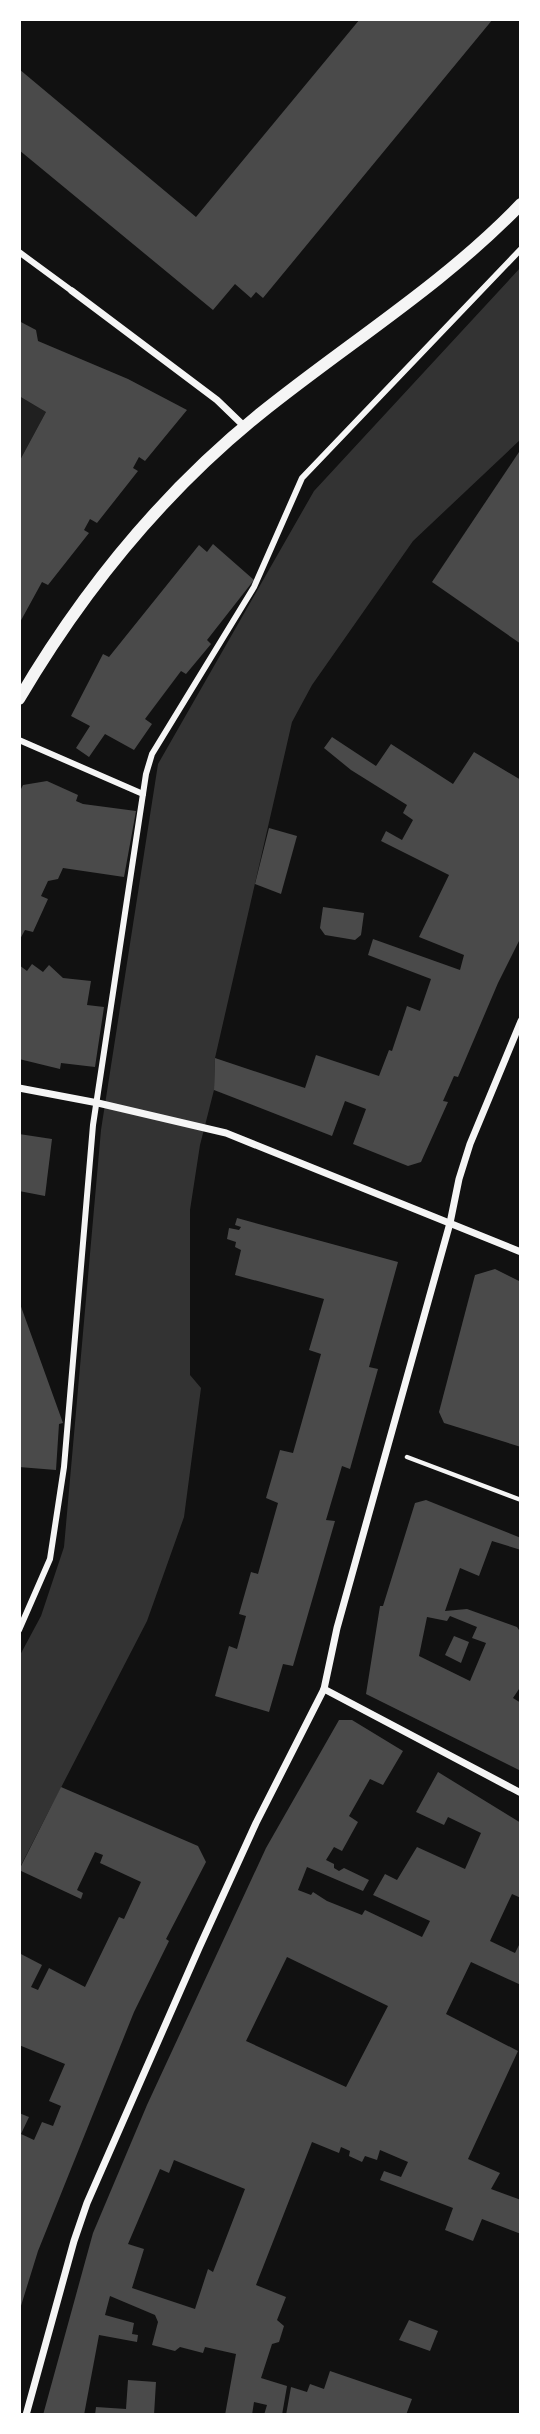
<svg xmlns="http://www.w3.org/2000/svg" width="540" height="2434" font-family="Mulish,sans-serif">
<rect width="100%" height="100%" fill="#111"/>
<polygon fill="#202020" points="19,396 46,412 19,462"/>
<polygon fill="#333" points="521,267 521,439 413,541 312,685 292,722 215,1058 214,1090 200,1145 190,1210 190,1375 201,1388 184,1517 147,1621 19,1869 19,1657 41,1616 64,1547 101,1130 158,764 314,491"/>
<g fill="#4a4a4a" fill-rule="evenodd">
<polygon points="360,19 493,19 263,298 256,292 251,298 235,284 213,310 19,150 19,69 196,217"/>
<polygon points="19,321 36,330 38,341 128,379 187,410 145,461 139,457 133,468 138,471 97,523 90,519 84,530 89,533 48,585 42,582 19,624 19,462 46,412 19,396"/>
<polygon points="521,449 521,644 432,582"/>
<polygon points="213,544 254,580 207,640 211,644 186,674 181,671 145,719 152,724 134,750 105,734 89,757 76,748 90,726 71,716 103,654 109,657 199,545 207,552"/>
<polygon points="332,737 376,766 391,744 453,784 474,752 521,780 521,937 498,983 458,1077 454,1076 443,1101 448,1102 421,1162 408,1166 353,1144 366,1109 345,1101 332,1136 214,1090 215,1058 305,1088 316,1055 379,1076 389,1050 392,1051 407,1006 420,1011 431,979 368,955 373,939 460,970 464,955 419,937 449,875 381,841 386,831 402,840 413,820 403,813 407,805 351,770 324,748"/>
<polygon points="47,781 78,795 76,801 83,804 136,811 124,877 63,868 58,879 48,881 41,896 48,899 33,932 25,930 19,941 19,793 23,785"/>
<polygon points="269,828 297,836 281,894 255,884"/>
<polygon points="323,907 364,913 361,935 355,940 325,935 320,928"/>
<polygon points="32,964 43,972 49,965 63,978 91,981 87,1005 104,1007 95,1067 61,1063 60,1069 19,1059 19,965 27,971"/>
<polygon points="19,1134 52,1139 45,1196 19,1191"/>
<polygon points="237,1218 398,1262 369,1367 378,1369 350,1469 342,1466 326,1520 335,1521 293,1666 283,1664 269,1712 215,1696 229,1646 237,1649 246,1616 239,1614 251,1572 258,1574 278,1503 266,1498 280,1450 293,1453 321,1354 309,1350 324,1299 235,1275 241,1250 235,1247 236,1242 227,1239 229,1228 239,1230 241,1227 235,1225"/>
<polygon points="495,1269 521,1282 521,1447 444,1423 439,1412 475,1275"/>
<polygon points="19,1301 63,1423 59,1424 56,1470 19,1467"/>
<path d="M426 1500 521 1538V1550L492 1541 479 1576 460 1568 445 1611 467 1609 517 1627 521 1633V1686L513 1698 521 1703V1771L366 1694 380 1606H383L415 1503ZM450 1616 477 1627 472 1638 486 1643 470 1681 419 1656 427 1617 447 1621Z"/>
<polygon points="454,1636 469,1642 461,1663 445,1655"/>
<path d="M339 1720H352L403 1751 383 1785 370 1779 349 1816 358 1822 342 1851 334 1847 326 1860 334 1864V1868L339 1871 344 1868 369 1880 363 1891 307 1867 298 1890 311 1895 313 1892 327 1901 362 1915 365 1910 422 1937 430 1921 373 1895 385 1874 397 1880 417 1847 465 1869 481 1833 448 1817 444 1825 416 1812 438 1772 521 1823V1898L512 1894 490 1941 515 1953 521 1941V1985L471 1962 446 2014 518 2051 468 2159 500 2173 491 2189 521 2200V2234L482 2219 473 2241 445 2230 453 2208 380 2180 384 2171 401 2177 408 2162 380 2150 377 2160 365 2156 362 2162 349 2156 350 2151 341 2147 339 2153 312 2142 256 2285 286 2297 277 2320 284 2326 279 2342 272 2344 261 2378 287 2386 282 2415H264L267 2405 254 2402 252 2415H225L236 2354 205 2347 203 2353 180 2347 175 2351 152 2345 158 2322 155 2315 110 2296 105 2315 134 2323 132 2334 138 2335 137 2342 99 2335 84 2415H43L93 2233 147 2105 266 1848ZM287 1957 388 2006 346 2087 246 2041ZM174 2160 245 2189 213 2272 208 2269 195 2309 132 2288 144 2249 128 2244 160 2169 169 2173Z"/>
<polygon points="61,1787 198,1846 206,1862 166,1939 169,1941 134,2012 38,2251 20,2309 19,2113 29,2117 21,2134 34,2140 42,2122 53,2126 61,2106 49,2101 65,2064 19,2045 19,1953 42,1965 31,1987 38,1990 49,1968 85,1987 119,1917 124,1919 141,1882 100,1863 103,1855 95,1852 77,1890 83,1893 81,1899 19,1870"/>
<polygon points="409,2320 438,2331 430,2351 399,2340"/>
<polygon points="330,2371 412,2399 406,2415 286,2415 291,2387 307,2392 310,2384 324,2389"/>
<polygon points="128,2380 156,2382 154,2415 95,2415 96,2407 126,2409"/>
</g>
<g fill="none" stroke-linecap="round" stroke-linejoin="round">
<polyline stroke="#f5f5f5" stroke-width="4.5" points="407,1457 521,1500"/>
<g stroke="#f5f5f5" stroke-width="6">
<polyline points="19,252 72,291"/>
<polyline points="19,740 143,794"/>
<polyline points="19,1630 50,1559 64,1467 93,1125 146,774 152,754 254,587 302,478 521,249"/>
</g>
<g stroke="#f5f5f5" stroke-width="7">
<polyline points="72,291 217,400 245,427"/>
<polyline points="19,1088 98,1103 226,1133 521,1252"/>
<polyline points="324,1689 521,1793"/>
<polyline points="26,2415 74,2241 87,2203 199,1948 256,1823 324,1689 337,1628 450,1223 459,1179 470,1144 521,1021"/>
</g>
<path stroke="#f5f5f5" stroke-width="12" d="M19 699C82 592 163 492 261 413 348 343 443 285 521 204"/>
</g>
<rect width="540" height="2434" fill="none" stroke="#ffffff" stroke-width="42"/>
</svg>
